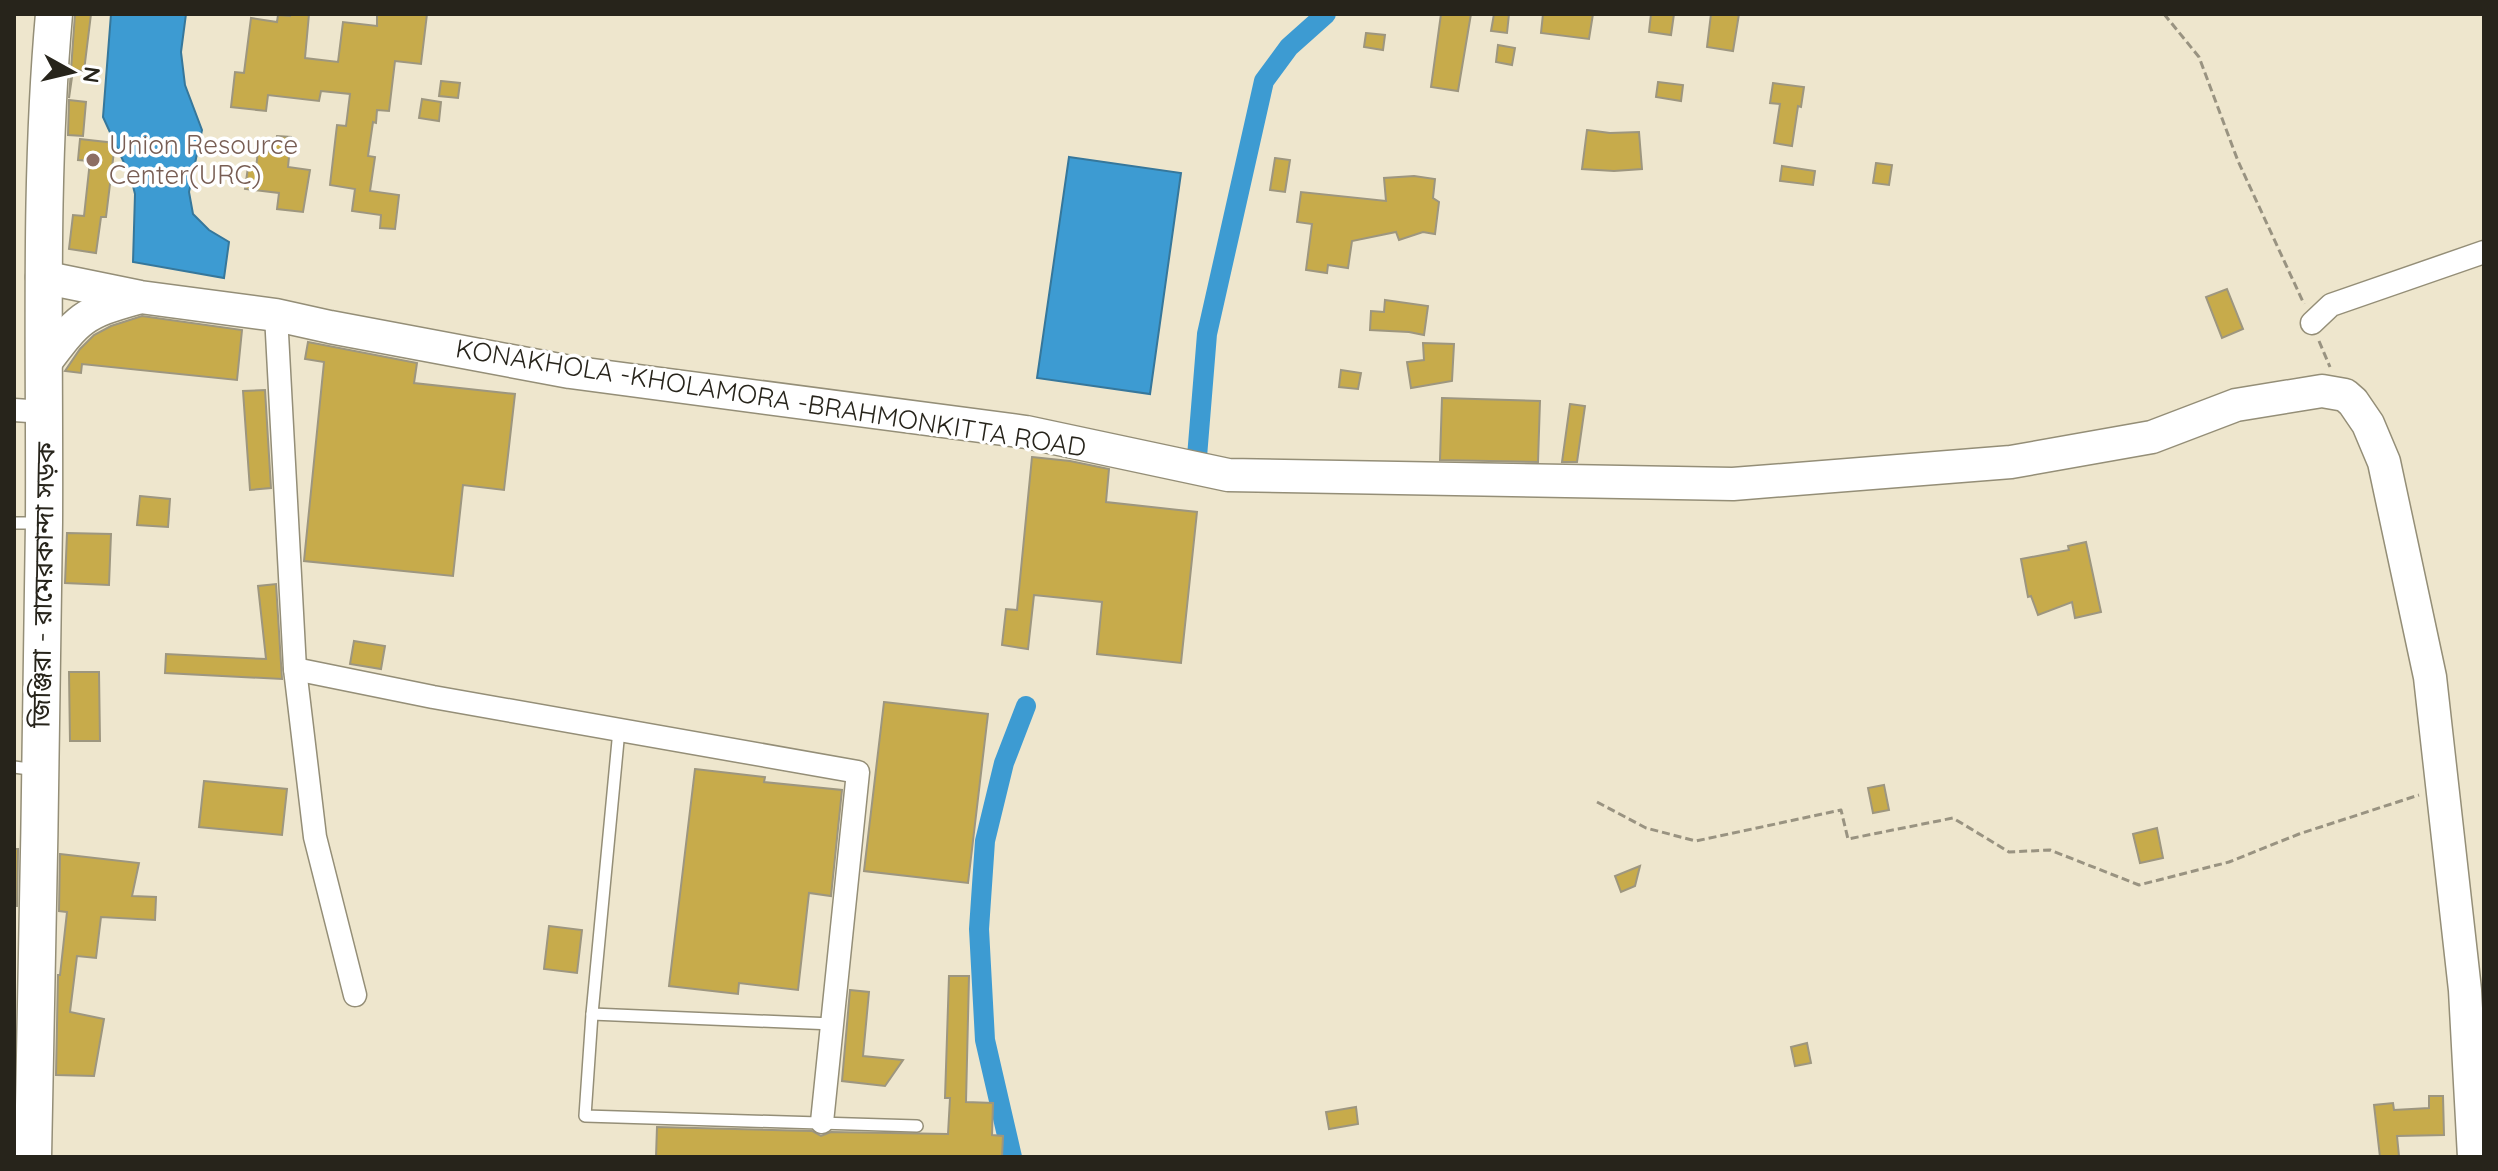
<svg xmlns="http://www.w3.org/2000/svg" width="2498" height="1171" font-family="Quicksand,'Noto Sans Bengali',sans-serif">
<rect width="100%" height="100%" fill="#eee6cd"/>
<g fill="#3d9bd2" stroke="#36779b" stroke-width="2">
<polygon points="111,14 186,14 181,52 185,85 202,130 189,192 193,214 209,230 229,242 224,278 133,262 135,194 131,178 103,117"/>
<polygon points="1069,157 1181,173 1150,394 1037,378"/>
</g>
<g fill="none" stroke-linecap="round" stroke-linejoin="round">
<g stroke="#3d9bd2" stroke-width="20">
<polyline points="1196,469 1207,334 1264,81 1289,47 1326,14"/>
<polyline points="1012,1157 985,1040 979,929 985,841 1004,763 1026,706"/>
</g>
</g>
<g fill="#c7ab4b" stroke="#9d967f" stroke-width="2">
<polygon points="75,14 91,14 84,71 73,70 69,98"/>
<polygon points="290,14 309,14 305,58 338,62 343,22 377,26 377,14 427,14 421,64 395,61 389,111 377,110 376,123 373,122 368,156 375,157 370,191 399,195 395,229 380,228 381,215 352,211 355,189 330,185 337,125 346,126 350,94 321,91 319,101 268,95 266,111 231,107 235,72 244,73 251,18 277,22 278,15 290,16"/>
<polygon points="1441,14 1471,14 1458,91 1431,87"/>
<polygon points="1494,14 1509,14 1507,33 1491,31"/>
<polygon points="1543,14 1593,14 1589,39 1541,33"/>
<polygon points="1651,14 1674,14 1671,35 1649,32"/>
<polygon points="1711,14 1739,14 1733,51 1707,47"/>
<polygon points="1366,33 1385,35 1383,50 1364,47"/>
<polygon points="1498,45 1515,48 1512,65 1496,62"/>
<polygon points="441,81 460,83 458,98 439,96"/>
<polygon points="1658,82 1683,85 1681,101 1656,97"/>
<polygon points="1773,83 1804,87 1801,107 1798,106 1792,146 1774,143 1780,104 1770,103"/>
<polygon points="422,99 441,102 439,121 419,118"/>
<polygon points="69,100 86,102 83,136 68,135"/>
<polygon points="1587,130 1610,133 1639,132 1642,169 1614,171 1582,169"/>
<polygon points="277,136 291,137 288,167 310,170 303,212 277,209 279,193 245,189 248,167 256,169 258,150 274,152"/>
<polygon points="80,139 115,143 106,217 101,217 96,253 69,249 73,215 84,216 90,161 78,160"/>
<polygon points="1275,158 1290,160 1285,192 1270,190"/>
<polygon points="1876,163 1892,165 1889,185 1873,183"/>
<polygon points="1782,166 1815,171 1813,185 1780,181"/>
<polygon points="1414,176 1435,179 1433,198 1439,202 1435,234 1423,232 1399,240 1396,232 1352,241 1348,268 1328,265 1327,273 1306,270 1312,224 1297,222 1301,192 1386,201 1384,178"/>
<polygon points="2227,289 2243,329 2222,338 2206,297"/>
<polygon points="1385,300 1428,306 1424,335 1409,332 1370,330 1371,311 1384,312"/>
<polygon points="142,316 242,330 237,380 82,364 81,373 65,371 80,349 94,335 111,326"/>
<polygon points="308,342 417,363 414,383 515,394 504,490 463,485 453,576 304,561 324,362 305,359"/>
<polygon points="1423,343 1454,344 1452,381 1411,388 1407,362 1424,360"/>
<polygon points="1341,370 1361,373 1358,389 1339,387"/>
<polygon points="265,390 271,488 250,490 243,391"/>
<polygon points="1442,398 1540,401 1538,462 1440,460"/>
<polygon points="1570,404 1585,406 1577,462 1562,462"/>
<polygon points="1032,457 1070,461 1109,469 1106,502 1197,512 1181,663 1097,654 1102,602 1034,595 1028,649 1002,645 1006,609 1017,610"/>
<polygon points="140,496 170,499 168,527 137,525"/>
<polygon points="67,533 111,534 109,585 65,583"/>
<polygon points="2086,542 2101,612 2075,618 2072,602 2038,615 2031,596 2028,597 2021,559 2069,550 2068,546"/>
<polygon points="276,584 282,679 165,673 166,654 266,659 258,586"/>
<polygon points="354,641 385,646 381,669 350,664"/>
<polygon points="69,672 99,672 100,741 70,741"/>
<polygon points="884,702 988,714 968,883 864,871"/>
<polygon points="695,769 765,777 764,782 842,790 831,896 809,893 798,990 739,983 738,994 669,986"/>
<polygon points="204,781 287,789 282,835 199,827"/>
<polygon points="1884,785 1889,810 1873,813 1868,788"/>
<polygon points="2157,828 2163,858 2140,863 2133,834"/>
<polygon points="14,849 18,849 17,906 14,906"/>
<polygon points="60,854 139,863 132,896 156,897 155,920 101,917 96,958 77,956 70,1012 104,1019 94,1076 56,1075 58,975 60,975 67,912 59,911"/>
<polygon points="1640,866 1635,886 1621,892 1615,876"/>
<polygon points="549,926 582,930 577,973 544,969"/>
<polygon points="949,976 969,976 966,1102 993,1103 992,1135 1003,1136 1002,1157 656,1157 657,1127 812,1131 821,1136 831,1132 948,1134 950,1098 945,1098"/>
<polygon points="850,990 869,992 863,1056 903,1060 885,1086 842,1081"/>
<polygon points="1807,1043 1811,1063 1795,1066 1791,1047"/>
<polygon points="2429,1096 2443,1096 2444,1135 2397,1136 2399,1156 2380,1157 2374,1105 2393,1103 2394,1110 2429,1108"/>
<polygon points="1356,1107 1358,1124 1329,1129 1326,1112"/>
</g>
<g fill="none" stroke-linecap="round" stroke-linejoin="round">
<g stroke="#948e77" stroke-width="14">
<g id="service">
<polyline points="14,523 39,523"/>
<polyline points="619,730 592,1014 585,1116 917,1126"/>
<polyline points="14,767 37,770"/>
<polyline points="592,1014 833,1024"/>
</g>
</g>
<g stroke="#948e77" stroke-width="25">
<g id="minor">
<polyline points="276,315 295,669 315,837 355,995"/>
<polyline points="2312,323 2331,305 2484,252"/>
<polyline points="14,410 44,412"/>
<polyline points="295,669 433,697 858,772 822,1122"/>
</g>
</g>
<g stroke="#948e77" stroke-width="35">
<g id="secondary">
<polyline points="42,277 140,297 276,315 330,327 570,372 1026,432 1228,475 1733,484 2011,462 2152,437 2236,405 2322,391 2345,395 2353,402 2368,424 2384,462 2430,677 2465,990 2474,1157"/>
<path d="M44 364C78 319 82 313 137 298"/>
</g>
</g>
<g stroke="#948e77" stroke-width="39">
<path id="primary" d="M33 1157C37 945 42 734 44 522 45 352 39 183 54 14"/>
</g>
<g stroke="#999381" stroke-width="3" stroke-dasharray="8 4" stroke-linecap="butt">
<polyline points="2164,14 2199,57 2238,161 2304,304"/>
<polyline points="2319,341 2330,367"/>
<polyline points="1597,802 1646,828 1696,841 1841,810 1848,839 1953,818 2009,852 2050,850 2139,885 2229,862 2299,834 2419,795"/>
</g>
<use href="#service" stroke="#fff" stroke-width="11"/>
<use href="#minor" stroke="#fff" stroke-width="22"/>
<use href="#secondary" stroke="#fff" stroke-width="32"/>
<use href="#primary" stroke="#fff" stroke-width="36"/>
</g>
<circle fill="#8d6e63" stroke="#fff" stroke-width="3" cx="93" cy="160" r="8"/>
<g text-anchor="middle" stroke-width="7" stroke-linejoin="round" paint-order="stroke">
<g font-size="26" fill="#785e54" stroke="#fff" text-anchor="start">
<text x="109" y="154">Union Resource<tspan x="109" dy="30">Center(URC)</tspan></text>
</g>
<g font-size="26" fill="#27241b" stroke="#fff">
<text transform="translate(771 398) rotate(9)" y="9">KONAKHOLA -KHOLAMORA -BRAHMONKITTA ROAD</text>
<text transform="translate(43 585) rotate(-89)" y="9">জিঞ্জিরা - রামেরকান্দা সড়ক</text>
</g>
</g>
<rect width="2498" height="1171" fill="none" stroke="#27241b" stroke-width="32"/>
<g transform="translate(72 72) rotate(98)" stroke="#ffffff" stroke-width="6" paint-order="stroke">
<path d="M0-6L14 30L0 20L-14 30Z" fill="#27241b"/>
<text y="-12" font-size="22" font-weight="bold" text-anchor="middle" fill="#27241b">N</text>
</g>
</svg>
